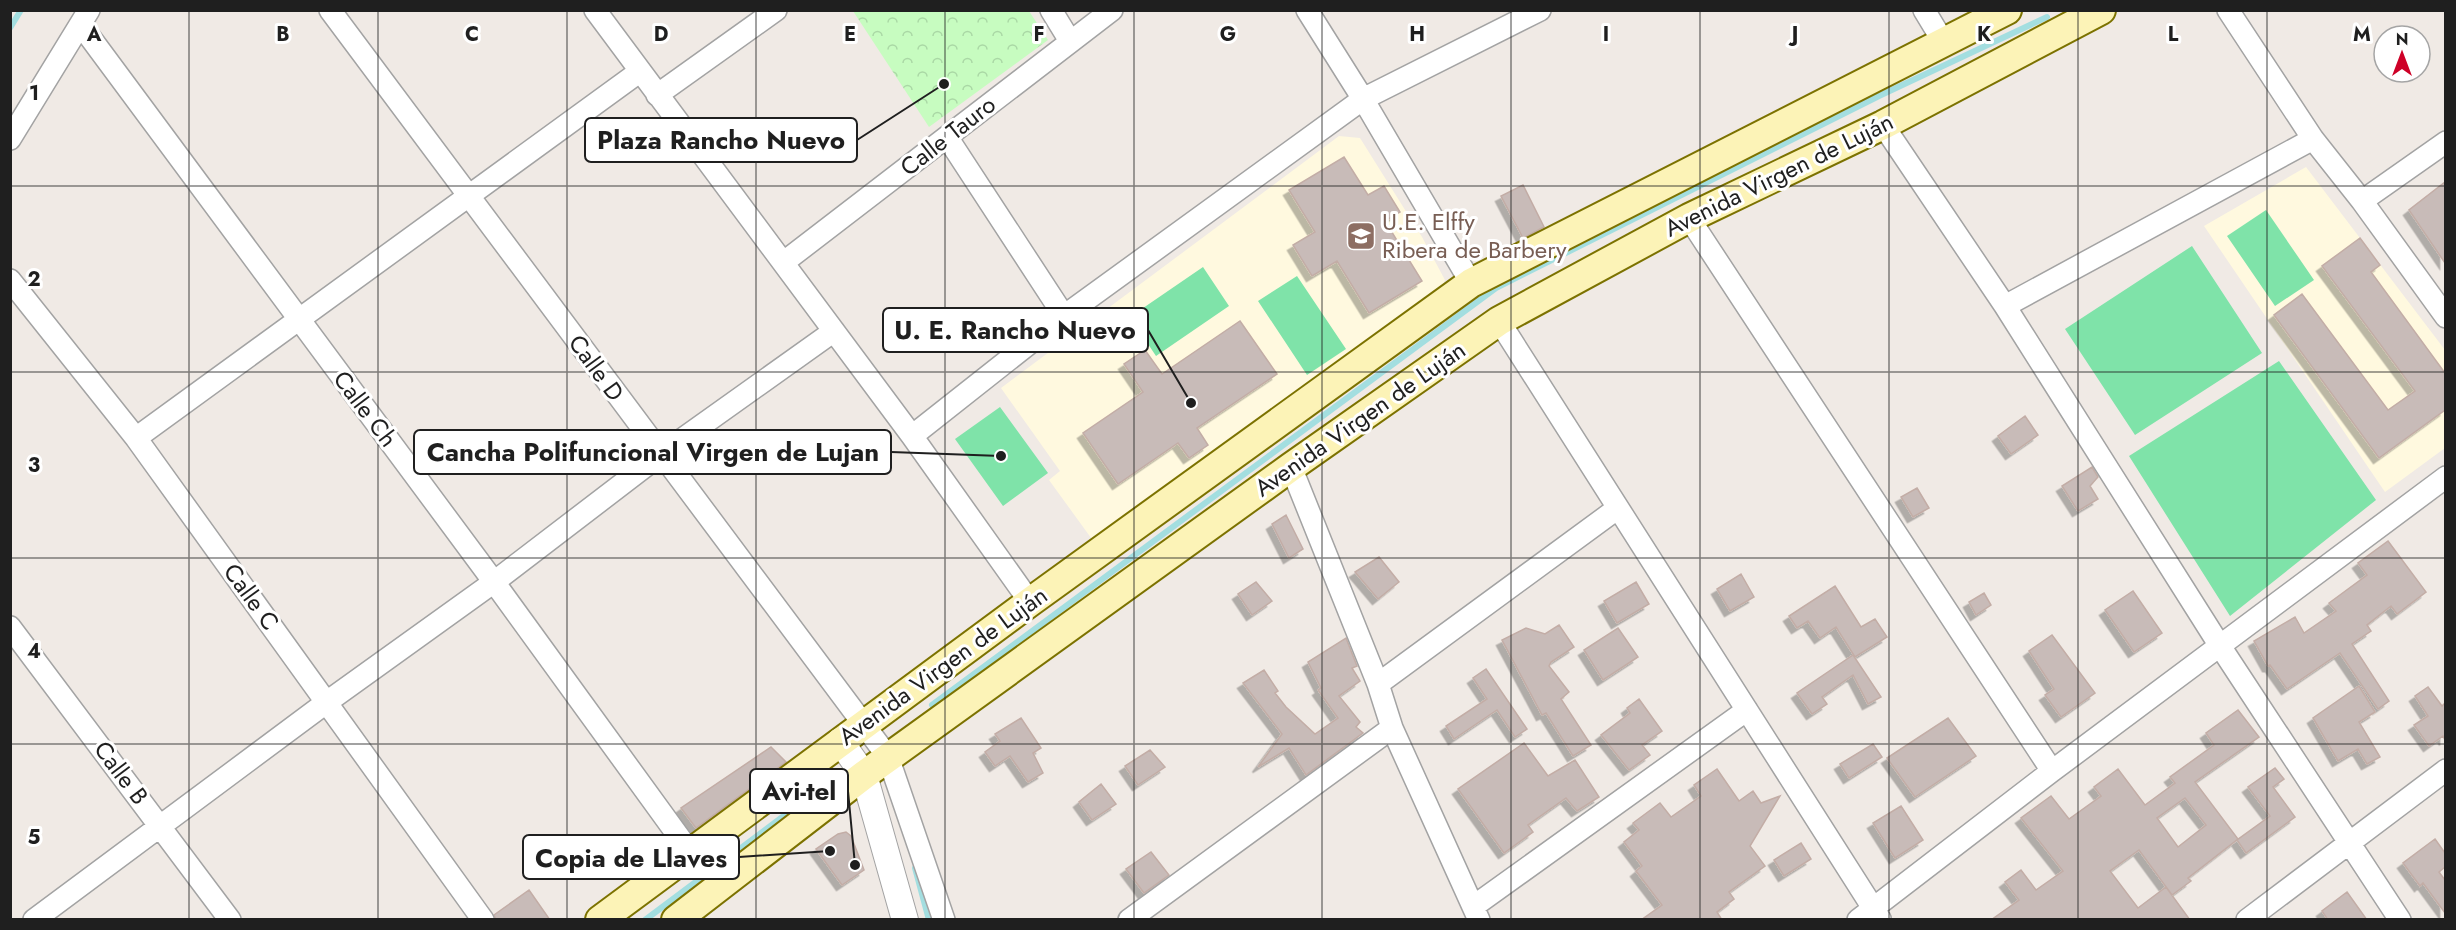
<svg xmlns="http://www.w3.org/2000/svg" width="2456" height="930" font-family="Jost,sans-serif">
<defs>
<pattern id="park-crowns" width="20" height="18" patternUnits="userSpaceOnUse" patternTransform="scale(1.5)"><rect width="20" height="18" fill="#c7fcc0"/><path d="M2 6a3 3 0 1 1 6 0M12 15a3 3 0 1 1 6 0" fill="none" stroke="#aad8a5"/></pattern>
<filter id="shadow"><feDropShadow dx="-5.5" dy="5.5" stdDeviation="0" flood-color="#0004"/></filter>
</defs>
<rect width="100%" height="100%" fill="#f0eae5"/>
<path fill="#fff9df" d="M1339,136L1360,138L1422,237L1445,280L1439,292L1094,542L1049,480L1060,471L1001,388Z
M2306,167L2445,350V448L2385,492L2204,226Z"/>
<path fill="url(#park-crowns)" d="M853,11H1029L1048,40L929,127Z"/>
<path fill="#7fe3a9" d="M2266,210L2314,280L2275,306L2227,236Z
M2192,246L2262,353L2135,435L2065,329Z
M1203,267L1229,306L1156,356L1130,317Z
M1297,276L1346,349L1307,375L1258,301Z
M2279,361L2376,500L2230,616L2129,456Z
M1000,407L1048,473L1003,506L955,439Z"/>
<g fill="none" stroke-linecap="round" stroke-linejoin="round">
<path stroke="#a3dee0" stroke-width="6" d="M10,28L21,10
M932,705L1496,288L1879,96L2047,17
M915,868L929,920
M645,920L825,785"/>
</g>
<path fill="#c8bbb8" stroke="#c3ada6" stroke-width="1.5" fill-rule="evenodd" filter="url(#shadow)" d="M1344,157L1368,195L1384,186L1400,212L1385,221L1422,281L1369,313L1337,261L1312,276L1293,245L1315,232L1289,190Z
M2445,182V263L2409,210Z
M1523,185L1544,227L1523,238L1501,196Z
M2360,238L2380,265L2371,272L2445,373V410L2379,458L2274,315L2302,294L2388,410L2415,391L2322,266Z
M1240,321L1277,374L1197,428L1208,445L1189,458L1178,443L1118,484L1083,433L1143,392L1124,364L1145,350L1162,374Z
M2025,416L2038,435L2011,454L1998,436Z
M2092,467L2098,477L2090,486L2098,499L2078,511L2062,486Z
M1917,488L1929,508L1913,517L1901,497Z
M1286,515L1303,549L1289,558L1272,524Z
M2388,541L2426,592L2397,614L2391,606L2367,625L2371,631L2352,644L2389,701L2378,709L2340,653L2287,689L2270,665L2268,666L2254,641L2295,617L2304,633L2336,611L2329,603L2367,575L2358,563Z
M1379,557L1399,582L1378,599L1355,572Z
M1741,574L1754,597L1730,611L1717,589Z
M1256,582L1272,601L1252,615L1238,594Z
M1636,582L1649,604L1617,623L1604,601Z
M1835,586L1861,627L1875,619L1887,637L1855,657L1836,627L1820,638L1808,621L1797,628L1789,616Z
M2133,591L2162,633L2134,652L2105,610Z
M1984,593L1991,605L1976,615L1969,602Z
M1559,625L1574,647L1551,662L1549,666L1569,692L1561,699L1591,745L1573,756L1546,713L1542,715L1502,640L1526,628L1545,634Z
M1618,628L1638,657L1603,680L1584,650Z
M2052,635L2095,693L2061,717L2045,695L2054,689L2029,651Z
M1346,638L1357,666L1352,668L1360,681L1339,696L1360,722L1356,727L1363,733L1306,775L1289,748L1258,767L1282,734L1243,683L1264,670L1278,691L1275,693L1286,707L1315,734L1338,718L1318,690L1321,688L1308,662Z
M1853,655L1881,697L1868,704L1853,675L1822,697L1827,704L1812,714L1797,693Z
M1486,669L1527,729L1515,737L1497,710L1454,739L1446,726L1487,699L1473,678Z
M2359,686L2375,712L2359,722L2380,757L2367,764L2358,749L2338,761L2313,718Z
M2428,687L2442,706L2445,703V740L2443,736L2429,746L2414,725L2428,716L2415,696Z
M1639,699L1662,731L1642,745L1650,755L1629,770L1601,735L1630,713L1627,708Z
M2238,710L2259,737L2195,782L2238,839L2188,878L2191,881L2172,895L2139,850L2110,871L2138,908L2166,887L2190,920H1991L2019,900L2005,882L2021,870L2036,890L2063,871L2021,818L2051,796L2069,819L2101,796L2094,787L2118,769L2145,805L2175,783L2170,777L2214,745L2206,733ZM2185,798L2206,825L2178,847L2157,818Z
M1021,718L1041,748L1033,753L1043,773L1028,782L1010,756L995,766L985,752L1000,741L995,734Z
M1948,718L1976,756L1915,797L1887,758Z
M1524,743L1548,776L1575,760L1599,797L1577,811L1566,798L1528,825L1533,832L1504,853L1458,789Z
M1873,744L1882,757L1849,778L1840,764Z
M771,747L786,762L696,828L681,808Z
M1150,750L1165,767L1138,785L1125,766Z
M2275,768L2284,779L2273,787L2295,817L2246,853L2237,840L2270,816L2248,787Z
M1717,769L1739,801L1753,791L1761,803L1780,796L1750,846L1765,866L1729,892L1734,899L1717,912L1722,920H1641L1662,905L1636,871L1642,866L1624,842L1639,830L1633,823L1660,803L1671,817L1701,796L1694,785Z
M1101,784L1116,804L1092,820L1079,802Z
M1901,806L1923,840L1895,858L1873,823Z
M846,832L851,836L864,870L842,885L816,849L838,834Z
M2435,839L2445,853V867L2439,872L2445,880V913L2423,883L2420,886L2403,863Z
M1801,843L1811,859L1784,876L1774,860Z
M1151,852L1169,875L1144,893L1126,869Z
M529,890L550,920H496L494,915Z
M2347,892L2367,920H2328L2322,911Z"/>
<g fill="none" stroke-linecap="round" stroke-linejoin="round">
<g stroke="#a3a3a3" stroke-width="24">
<path id="minor" d="M330,10L888,757L944,920
M595,10L912,436L1030,602
M1051,10L1070,41
M1307,10L1363,99L1471,283
M1924,10L1944,43
M2228,10L2313,139L2362,201L2446,317
M81,25L494,582L690,852
M657,95L776,10
M1883,125L2005,306L2220,646L2400,920
M947,137L1064,316
M10,139L89,10
M2362,201L2446,142
M1689,218L2052,771
M784,262L1112,10
M10,280L136,438L483,920
M2005,306L2313,139
M1499,321L1880,919
M912,436L1064,316L1363,99L1540,10
M136,438L639,72
M1291,467L1378,684L1392,728L1479,920
M10,627L230,920
M1378,684L1618,508
M1474,906L1747,710
M34,920L327,702L494,582L660,455L834,331
M1129,920L1392,728
M1858,920L2052,771L2446,477
M2247,920L2446,770"/>
</g>
<g stroke="#a3a3a3" stroke-width="28">
<path id="tertiary" d="M840,741L864,775L905,920"/>
</g>
<g stroke="#7c7200" stroke-width="32">
<path id="secondary" d="M600,920L1030,602L1471,283L2007,10
M676,920L864,775L1291,467L1499,321L1689,218L1883,125L2101,10"/>
</g>
<use href="#minor" stroke="#fff" stroke-width="21"/>
<use href="#tertiary" stroke="#fff" stroke-width="26"/>
<use href="#secondary" stroke="#fcf3b7" stroke-width="28"/>
</g>
<path fill="none" stroke="#1f1f1f" stroke-width="1.5" stroke-opacity="0.55" d="M189,10V920M378,10V920M567,10V920M756,10V920M945,10V920M1134,10V920M1322,10V920M1511,10V920M1700,10V920M1889,10V920M2078,10V920M2267,10V920M10,186H2446M10,372H2446M10,558H2446M10,744H2446"/>
<defs>
<g id="school-square" transform="scale(1.5)"><rect x="-9" y="-9" width="18" height="18" rx="4" fill="#8d6e63" stroke="#fff"/><path d="M0-5L7-2L0 1L-7-2ZM-4 1L0 2.5L4 1V4Q0 6-4 4Z" fill="#fff"/></g>
</defs>
<g fill-rule="evenodd">
<use href="#school-square" x="1361" y="236"/>
</g>
<g text-anchor="middle" stroke-width="6" stroke-linejoin="round" paint-order="stroke">
<g font-size="24" fill="#1f1f1f" stroke="#fff">
<text transform="translate(948 136) rotate(-38)" y="8">Calle Tauro</text>
<text transform="translate(1779 175) rotate(-26)" y="8">Avenida Virgen de Luján</text>
<text transform="translate(596 368) rotate(54)" y="8">Calle D</text>
<text transform="translate(365 409) rotate(53)" y="8">Calle Ch</text>
<text transform="translate(1360 419) rotate(-35)" y="8">Avenida Virgen de Luján</text>
<text transform="translate(251 597) rotate(54)" y="8">Calle C</text>
<text transform="translate(943 666) rotate(-36)" y="8">Avenida Virgen de Luján</text>
<text transform="translate(121 773) rotate(53)" y="8">Calle B</text>
</g>
<g font-size="24" fill="#785e54" stroke="#fff" text-anchor="start">
<text x="1382" y="230">U.E. Elffy<tspan x="1382" dy="28">Ribera de Barbery</tspan></text>
</g>
</g>
<g font-size="20" text-anchor="middle" font-weight="bold" fill="#1f1f1f" stroke="#fff" stroke-width="6" stroke-linejoin="round" paint-order="stroke">
<text x="94" y="41">A</text>
<text x="283" y="41">B</text>
<text x="472" y="41">C</text>
<text x="661" y="41">D</text>
<text x="850" y="41">E</text>
<text x="1039" y="41">F</text>
<text x="1228" y="41">G</text>
<text x="1417" y="41">H</text>
<text x="1606" y="41">I</text>
<text x="1795" y="41">J</text>
<text x="1984" y="41">K</text>
<text x="2173" y="41">L</text>
<text x="2362" y="41">M</text>
<text x="34" y="100">1</text>
<text x="34" y="286">2</text>
<text x="34" y="472">3</text>
<text x="34" y="658">4</text>
<text x="34" y="844">5</text>
</g>
<path fill="none" stroke="#1f1f1f" stroke-width="2" d="M944 84L857 140M1191 403L1148 330M1001 456L891 452M855 865L848 791M830 851L739 857"/>
<g fill="#1f1f1f" stroke="#fff" stroke-width="2">
<circle cx="944" cy="84" r="6"/>
<circle cx="1191" cy="403" r="6"/>
<circle cx="1001" cy="456" r="6"/>
<circle cx="855" cy="865" r="6"/>
<circle cx="830" cy="851" r="6"/>
</g>
<g fill="#fff" stroke="#1f1f1f" stroke-width="2">
<rect x="585" y="118" width="272" height="44" rx="6"/>
<rect x="883" y="308" width="265" height="44" rx="6"/>
<rect x="414" y="430" width="477" height="44" rx="6"/>
<rect x="750" y="769" width="98" height="44" rx="6"/>
<rect x="523" y="835" width="216" height="44" rx="6"/>
</g>
<g font-size="26" text-anchor="middle" font-weight="bold" fill="#1f1f1f">
<text x="721" y="149">Plaza Rancho Nuevo</text>
<text x="1015" y="339">U. E. Rancho Nuevo</text>
<text x="653" y="461">Cancha Polifuncional Virgen de Lujan</text>
<text x="799" y="800">Avi-tel</text>
<text x="631" y="867">Copia de Llaves</text>
</g>
<rect width="2456" height="930" fill="none" stroke="#1f1f1f" stroke-width="24"/>
<g transform="translate(2402 54)"><circle r="28" fill="#ffffff" stroke="#a5a5a5" stroke-width="1.5"/>
<path d="M0-4.5L10 22L0 15L-10 22Z" fill="#ce0027"/>
<text y="-9" font-size="16" font-weight="bold" text-anchor="middle" fill="#1f1f1f">N</text>
</g>
</svg>
